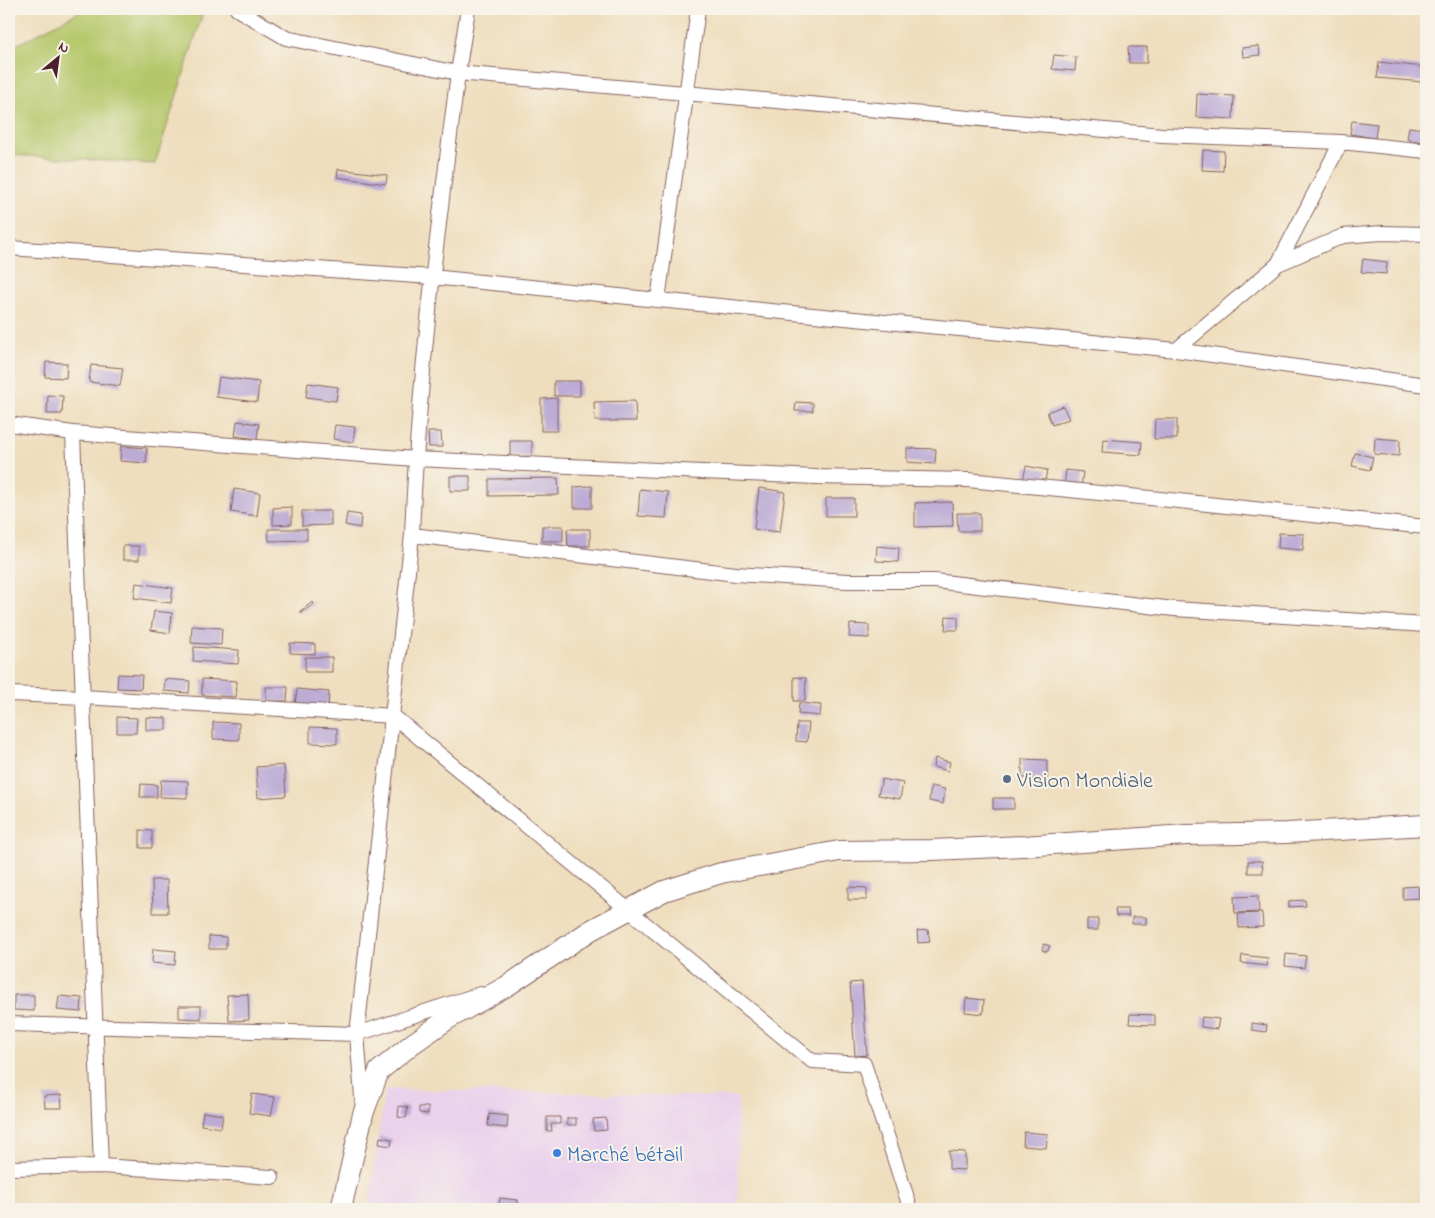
<svg xmlns="http://www.w3.org/2000/svg" width="1435" height="1218" font-family="'Indie Flower',sans-serif">
<rect width="100%" height="100%" fill="#f7f3e8"/>
<filter id="ink" filterUnits="userSpaceOnUse"><feTurbulence type="fractalNoise" baseFrequency=".02" numOctaves="2"/><feDisplacementMap in="SourceGraphic" scale="10" xChannelSelector="R" yChannelSelector="G"/><feConvolveMatrix kernelMatrix="1 2 1 2 8 2 1 2 1" color-interpolation-filters="sRGB"/></filter>
<filter id="wash" filterUnits="userSpaceOnUse"><feTurbulence type="fractalNoise" baseFrequency=".0096" numOctaves="4" result="noise"/><feDisplacementMap in="SourceGraphic" scale="20" xChannelSelector="R" yChannelSelector="G"/><feGaussianBlur stdDeviation="1.12" result="paint"/><feColorMatrix in="noise" values="0 0 0 0 0 0 0 0 0 0 0 0 0 0 0 0 0 1.4 0 .05"/><feComposite in="paint" operator="in"/></filter>
<g filter="url(#wash)">
<rect width="100%" height="100%" fill="#efdebe"/>
<path fill="#ead1ec" d="M385,1089L738,1097V1209H368Z"/>
<path fill="#b5c76a" stroke="#80734a" d="M84,9H169L202,16L155,164L9,155V49Z"/>
<g id="blocks">
<path fill="#bcabd5" d="M1259,46L1260,55L1243,57L1242,48Z
M1128,47H1147V63H1129Z
M1054,55L1076,57L1075,71L1052,69Z
M1379,62L1424,67L1423,82L1377,78Z
M1197,94L1234,96L1233,119L1196,117Z
M1352,121L1377,124L1375,138L1350,134Z
M1409,127L1424,129L1422,142L1407,139Z
M1203,150L1224,151L1223,171L1202,170Z
M338,169L387,175L386,184L337,177Z
M1363,259L1387,262L1386,274L1361,272Z
M46,362L67,363L66,378L45,377Z
M91,365L123,368L120,386L89,382Z
M219,377L259,382L257,402L216,397Z
M554,381H580V396H554Z
M308,383L338,387L336,401L306,397Z
M48,395L63,396L62,414H47Z
M557,398V431H541V399Z
M635,401L636,421H595L594,402Z
M796,402L813,403V411H795Z
M1063,406L1069,419L1052,425L1047,412Z
M1155,419H1177V439H1154Z
M237,421L259,424L257,439L235,436Z
M335,425L355,427L353,442L333,439Z
M428,432H441L442,447H429Z
M1375,438L1400,440L1399,456L1374,454Z
M1103,439L1142,442L1141,455L1102,452Z
M510,441H532V456L510,457Z
M121,446L147,448L146,463L120,461Z
M907,448L936,449L935,464L907,462Z
M1355,453L1373,457L1370,470L1352,466Z
M1026,466L1047,470L1044,486L1023,481Z
M1066,470L1083,472L1081,488L1064,487Z
M450,476H470V491H450Z
M558,478L559,495L489,496V479Z
M592,486V508H574V487Z
M759,488L785,492L780,532L754,529Z
M234,489L260,493L257,516L231,512Z
M640,489L668,492L666,518L638,516Z
M826,498H854V516H826Z
M952,502L953,526L915,527V503Z
M292,507V524L273,525V508Z
M302,511H331V525L302,526Z
M347,513L361,515L360,528L345,525Z
M957,513H980V531H958Z
M542,526H563V541H542Z
M268,529H307V540L269,541Z
M567,529H590V546H568Z
M1279,533L1304,534L1303,550L1278,548Z
M123,546H139V560H123Z
M877,546L899,548L898,562L876,561Z
M136,583L173,588L171,603L134,598Z
M313,602L314,604L301,613L300,611Z
M154,611L172,613L170,633L151,630Z
M946,616L958,617V630H945Z
M850,624L869,625V638L849,637Z
M192,626L222,628L221,645L191,643Z
M290,643L315,644V654L290,653Z
M194,647L239,650L238,664L193,661Z
M305,657H332V672H305Z
M118,674L142,675L141,689L117,688Z
M794,677L806,678L805,701H794Z
M165,679L190,681L189,693L164,691Z
M202,679L237,681L236,697L202,695Z
M266,687H288L287,701H266Z
M297,689L329,692L328,708L295,705Z
M799,703L821,705L820,716L798,714Z
M117,717L137,718L136,733H117Z
M146,717L166,718V730H146Z
M213,722L239,723V740L213,739Z
M797,723H809L807,742L796,741Z
M310,727L337,728V744L310,743Z
M935,758L950,762L948,771L933,767Z
M1022,759L1047,760V779L1022,778Z
M284,765L286,796L258,798L256,767Z
M882,779L903,783L900,799L878,795Z
M161,780L188,781L187,798L160,797Z
M141,784L157,785V797H140Z
M931,786L945,789L943,804L929,801Z
M993,798H1014V809H993Z
M140,830L152,831V848H140Z
M1248,861H1262L1263,873H1248Z
M152,880H167L168,913H153Z
M1418,886L1419,898L1403,899V887Z
M848,887L867,888V900H848Z
M1258,896L1259,912L1235,913L1234,897Z
M1305,900L1306,906L1289,907V901Z
M1115,909H1128L1129,916H1116Z
M1262,913L1263,927L1239,928L1238,914Z
M1132,917H1146V924H1132Z
M1087,919H1098V930H1087Z
M928,930L930,942L918,943L917,931Z
M209,936L226,937V949H209Z
M1044,944L1050,946L1047,952L1042,950Z
M153,949L176,951L175,965L152,963Z
M1286,954L1306,956L1304,968L1285,966Z
M1242,955L1268,958L1267,966L1241,963Z
M862,982L867,1055L855,1056L850,983Z
M248,994L249,1020L229,1021L227,995Z
M14,995H34V1011L14,1010Z
M59,996L82,998L81,1012L57,1010Z
M966,998L984,1000L983,1014L965,1012Z
M179,1006H201V1019L179,1018Z
M1130,1014L1155,1015V1025L1129,1024Z
M1202,1017L1219,1019L1217,1029L1201,1027Z
M1252,1023L1267,1025L1266,1032L1252,1030Z
M252,1094L275,1097L271,1116L249,1113Z
M61,1095L62,1108H45L44,1096Z
M399,1106L408,1107L406,1118L398,1117Z
M419,1107H428V1114L419,1113Z
M203,1112L223,1115L221,1128L201,1125Z
M489,1114L508,1116L507,1128L488,1126Z
M547,1117H560V1124H551L552,1131H547Z
M567,1118H576V1125H567Z
M606,1118L607,1130L594,1131L593,1119Z
M1024,1132L1048,1134L1046,1148L1023,1146Z
M380,1137L392,1139L391,1146L379,1144Z
M949,1151L965,1152V1170L949,1169Z
M500,1198L518,1200L517,1209H498Z"/>
</g>
</g>
<g filter="url(#ink)">
<use href="#blocks" fill-opacity="0" stroke="#84625e" stroke-width="1"/>
<g fill="none" stroke-linecap="round" stroke-linejoin="round">
<g stroke="#84625e" stroke-width="16">
<path id="street" d="M237,9L286,38L458,73C438,226 418,380 412,535L357,1034L363,1109
M468,9L458,73L1162,135L1341,142L1426,151
M9,248L432,277L658,300L1176,350L1426,385
M1278,264L1341,142
M658,300L698,9
M1176,350L1278,264L1343,236L1382,233L1426,234
M9,424L73,433L415,459L816,477L968,480L1160,499L1426,527
M73,433C83,677 90,922 101,1166
M412,535L736,574L847,581H935L1174,609L1426,625
M9,694L84,697L393,716L812,1061L864,1064L908,1201V1209
M9,1024L357,1034L480,994
M9,1168L101,1166L272,1177"/>
</g>
<g stroke="#84625e" stroke-width="22">
<path id="secondary" d="M341,1209L363,1114L379,1071L412,1044L448,1019L507,986L591,930L664,891L721,873L839,851L932,850L1023,846L1186,835L1287,833L1426,825"/>
</g>
<use href="#street" stroke="#fff" stroke-width="14"/>
<use href="#secondary" stroke="#fff" stroke-width="20"/>
</g>
</g>
<circle fill="#5c6f8a" stroke="#f7f3e8" stroke-width="2" cx="1007" cy="779" r="5"/>
<circle fill="#3f7fe0" stroke="#f7f3e8" stroke-width="2" cx="557" cy="1153" r="5"/>
<g text-anchor="middle" stroke-width="4" stroke-linejoin="round" paint-order="stroke">
<g font-size="22" fill="#4e5e75" stroke="#f7f3e8" text-anchor="start">
<text x="1017" y="787">Vision Mondiale</text>
</g>
<g font-size="22" fill="#366cbe" stroke="#f7f3e8" text-anchor="start">
<text x="567" y="1161">Marché bétail</text>
</g>
</g>
<rect width="1435" height="1218" fill="none" stroke="#f7f3e8" stroke-width="30"/>
<g transform="translate(58 58) rotate(29)" stroke="#f7f3e8" stroke-width="4" paint-order="stroke">
<path d="M0-4L9 19L0 12L-9 19Z" fill="#4a1f2b"/>
<text y="-8" font-size="14" font-weight="bold" text-anchor="middle" fill="#4a1f2b">N</text>
</g>
</svg>
